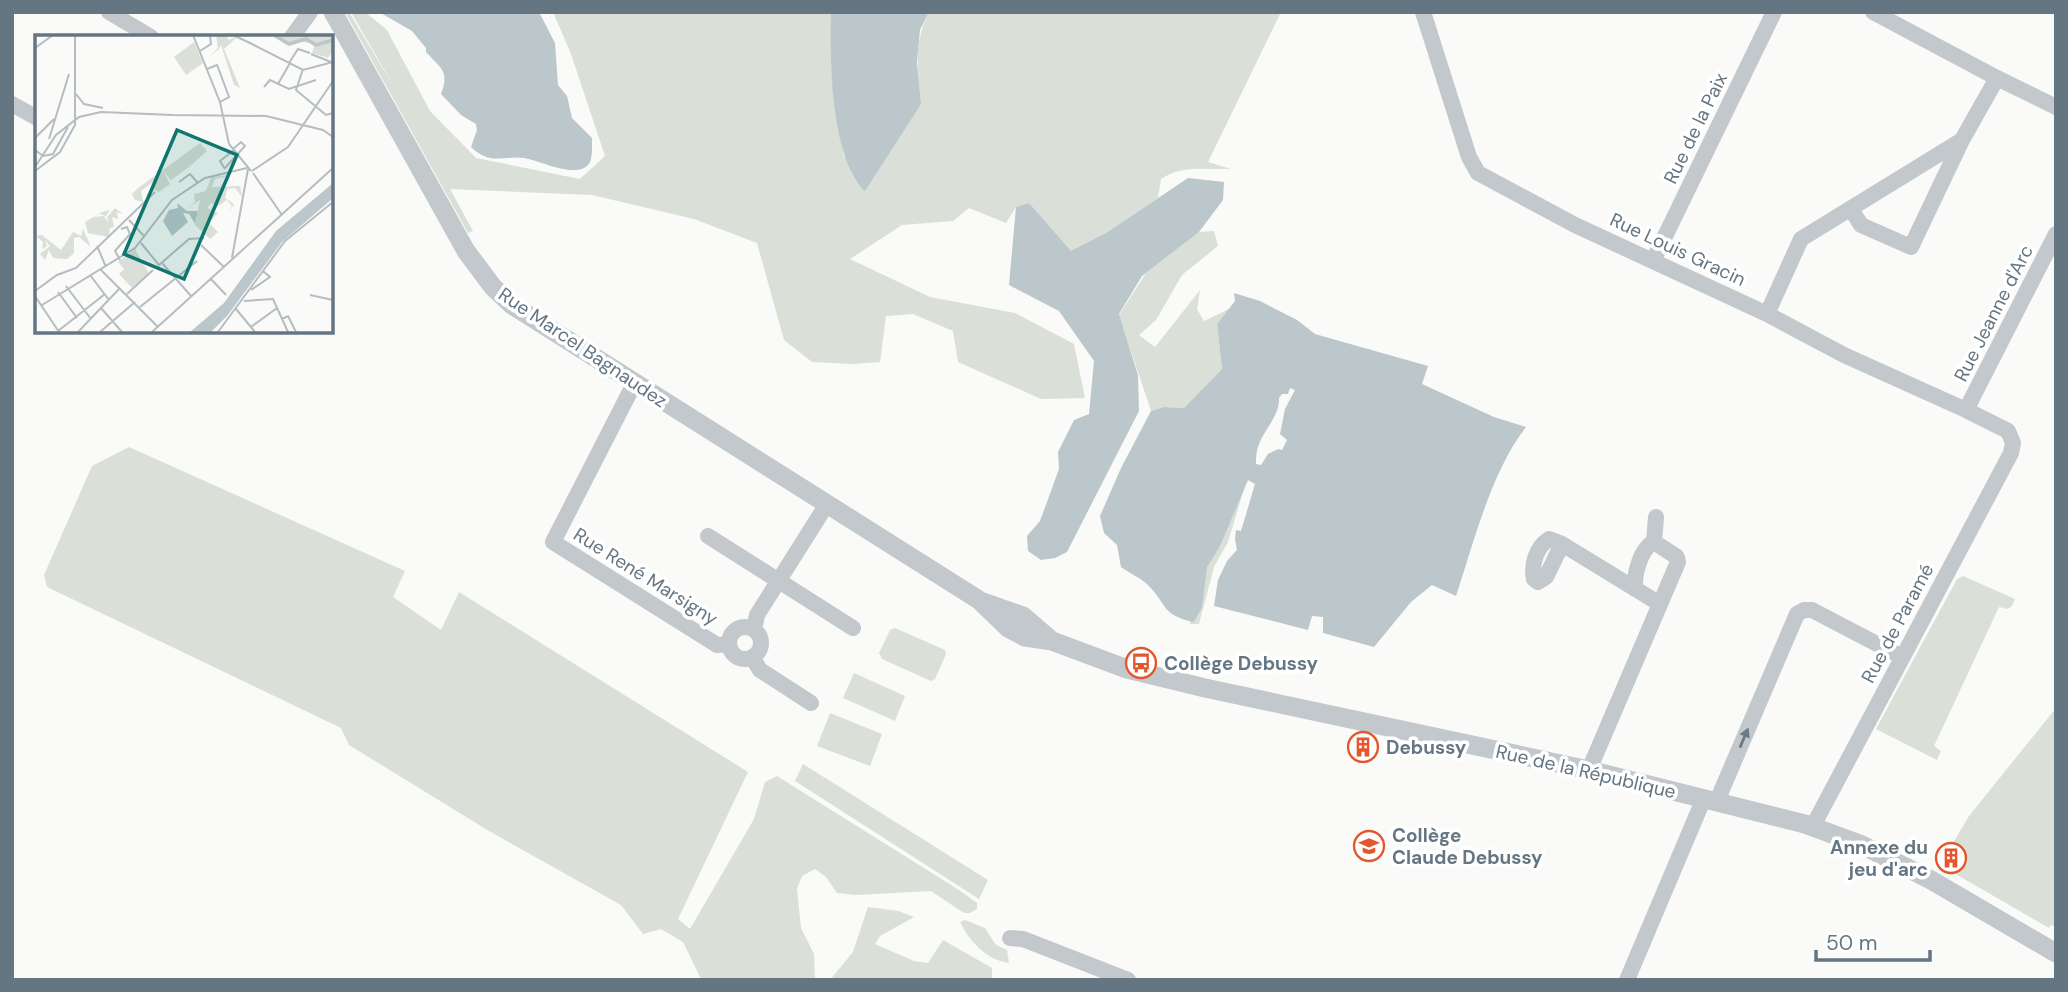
<svg xmlns="http://www.w3.org/2000/svg" width="2068" height="992" font-family="'DM Sans',sans-serif">
<rect width="100%" height="100%" fill="#fafaf8"/>
<path fill="#dadfd7" d="M345,12H349L397,92L351,12H365L387,30L430,111L476,158L580,179L605,156L571,54L553,12H831L832,81L844,157L921,104C918,70 913,43 929,12H1281L1208,162L1231,169C1207,170 1182,164 1161,179L1158,198L1106,233L1071,252L1029,203L1016,207L1006,223L969,208L953,221L902,225L850,259L930,297L1015,313L1074,344L1085,398L1041,399L958,362L953,331L913,314L886,316L880,362L853,364L812,362L784,340L757,243L694,219L592,195L450,189L473,231L468,233Z
M1214,231L1218,246L1182,275L1156,320L1139,335L1155,347L1200,290L1197,309L1204,321L1229,309L1217,324L1222,369L1184,408L1164,407L1151,411L1119,315L1146,273L1199,232Z
M129,447L405,571L393,597L441,630L459,592L748,772L678,919L690,929L754,819L765,782L777,776L959,890L977,903V909L970,913H964L931,891L856,895L837,893L826,877L815,869L802,876L797,889L801,928L814,954L815,980H705L700,977L683,942L661,929L643,934L621,905L489,831L349,745L341,728L47,587L44,575L92,466Z
M1247,479L1228,542L1214,567L1199,624H1190V616L1205,563Z
M1963,576L2015,599L2012,606L2008,609L1999,607L1934,746L1941,751L1937,760L1876,729L1957,579Z
M895,628L945,650L946,654L935,679L931,681L882,659L879,653L890,630Z
M854,673L905,696L895,721L843,698Z
M2056,708V927L2051,925L2049,928L1940,865L1969,816Z
M830,713L882,734L870,766L817,746Z
M803,764L988,880L979,899L795,781Z
M868,907L898,911L914,917L880,936L875,944L914,961L928,963L943,940L992,968V980H830L853,952Z
M965,920L985,928L996,945L1007,950L1009,963C987,960 970,942 960,922Z"/>
<path fill="#bbc7cb" fill-rule="evenodd" d="M379,12H539L555,43L558,85L567,96L572,118L592,138C592,145 593,160 588,165C575,179 539,160 524,158C513,156 501,160 490,158C484,157 476,152 471,147L477,130L476,124L461,115L441,94C450,70 440,68 426,52V48L412,31Z
M831,12H929L920,30L917,62L921,104L865,191C830,156 830,60 831,12Z
M1188,178L1224,182L1223,200L1199,232L1142,276L1119,314L1138,375L1139,411L1067,552L1055,558L1041,560L1028,551L1027,536L1040,521L1059,469L1058,452L1074,420L1089,414L1094,361L1059,311L1009,285L1016,207L1029,203L1071,251L1106,233Z
M1234,293L1260,301L1297,320L1315,334L1428,366L1422,384L1494,417L1526,427C1491,472 1474,542 1456,596L1432,585L1411,602L1374,647L1323,633V617L1312,616L1308,630L1214,606L1218,580L1227,561L1237,550L1235,539L1236,530L1241,531L1255,484L1248,480L1220,546L1207,567L1202,607L1194,622C1161,615 1168,605 1148,585C1141,578 1129,573 1121,567L1117,545L1104,533L1100,516L1121,468L1151,411L1164,407L1184,408L1222,369L1217,324L1235,301ZM1290,388L1295,390L1285,409L1280,434L1287,440L1282,450L1278,449L1268,454L1261,465L1256,464C1254,434 1280,422 1279,398L1282,394H1288Z"/>
<g fill="none" stroke-linecap="round" stroke-linejoin="round">
<path stroke="#c3c8cc" stroke-width="16" d="M109,12L151,37
M1423,12L1469,157L1478,173L1575,225L1767,314L1844,355L1966,410L2008,431L2013,443L2011,453L1813,826
M1873,12L1997,78L2056,107
M292,37L310,12
M12,104L37,118
M1851,209L1861,225L1911,247L1962,140L1997,78
M1653,261L1774,12
M1767,314L1801,239L1962,140
M635,382L553,542L717,645L729,644
M1966,410L2056,234
M708,536L853,628
M1562,544L1546,577L1538,582L1534,579C1531,565 1536,547 1549,539L1562,544L1660,604
M1635,589C1634,575 1640,549 1654,542
M729 643a16 16 0 1 1 32 0a16 16 0 1 1-32 0Z
M754,630L757,615L827,504
M752,657L760,670L811,703
M1589,770L1678,562L1677,557L1654,542L1656,517
M1717,801L1797,614L1804,610H1812L1902,657
M1010,938L1023,939L1128,980
M1627,980L1704,798"/>
<path stroke="#c3c8cc" stroke-width="19" d="M333,12L466,251L493,287L512,305L979,600L1008,628L1025,637L1052,641L1127,669L1205,688L1589,770L1805,824L1862,845L1931,880L2056,953
M983,602L1023,616L1052,641"/>
</g>
<defs><path id="oneway-solid" d="M-6-.8H1V-3.2L6.5 0L1 3.2V.8H-6Z" transform="scale(1.75)"/></defs>
<use fill="#6a7a87" href="#oneway-solid" transform="translate(1744 738) rotate(-67)"/>
<defs>
<g id="bus-ring" transform="scale(1.575)"><circle r="9.5" fill="#fff" stroke="#e4572e" stroke-width="1.5"/><path d="M-5-6H5V4H4V6H2V4H-2V6H-4V4H-5ZM-3.5-4V0h7V-4ZM-3.5 1.2v1.5H-2V1.2ZM2 1.2v1.5H3.5V1.2Z" fill="#e4572e"/></g>
<g id="building-ring" transform="scale(1.575)"><circle r="9.5" fill="#fff" stroke="#e4572e" stroke-width="1.5"/><path d="M-4-6H4V6H1V3H-1V6H-4ZM-2.5-4.3h1.7v1.8h-1.7ZM.8-4.3h1.7v1.8H.8ZM-2.5-1h1.7V.8h-1.7ZM.8-1h1.7V.8H.8Z" fill="#e4572e"/></g>
<g id="school-ring" transform="scale(1.575)"><circle r="9.5" fill="#fff" stroke="#e4572e" stroke-width="1.5"/><path d="M0-5L7-2L0 1L-7-2ZM-4 1L0 2.5L4 1V4Q0 6-4 4Z" fill="#e4572e"/></g>
</defs>
<g fill-rule="evenodd">
<use href="#bus-ring" x="1141" y="663"/>
<use href="#building-ring" x="1363" y="747"/>
<use href="#school-ring" x="1369" y="846"/>
<use href="#building-ring" x="1951" y="858"/>
</g>
<g text-anchor="middle" stroke-width="7" stroke-linejoin="round" paint-order="stroke">
<g font-size="19" fill="#657683" stroke="#fff">
<text transform="translate(1695 128) rotate(-64)" y="7">Rue de la Paix</text>
<text transform="translate(1678 249) rotate(25)" y="7">Rue Louis Gracin</text>
<text transform="translate(1993 313) rotate(-63)" y="7">Rue Jeanne d'Arc</text>
<text transform="translate(583 347) rotate(34)" y="7">Rue Marcel Bagnaudez</text>
<text transform="translate(646 576) rotate(32)" y="7">Rue René Marsigny</text>
<text transform="translate(1897 623) rotate(-62)" y="7">Rue de Paramé</text>
<text transform="translate(1586 771) rotate(13)" y="7">Rue de la République</text>
</g>
<g font-size="19" font-weight="bold" fill="#657683" stroke="#fff" text-anchor="start">
<text x="1164" y="670">Collège Debussy</text>
<text x="1386" y="754">Debussy</text>
<text x="1392" y="842">Collège<tspan x="1392" dy="22">Claude Debussy</tspan></text>
<text x="1928" y="854" text-anchor="end">Annexe du<tspan x="1928" dy="22">jeu d'arc</tspan></text>
</g>
</g>
<g transform="translate(35 35)">
<rect width="298" height="298" fill="#fafaf8"/>
<path d="M181,0H192L193,5L202,2L189,14L205,53L199,50L186,10L184,14L175,21L183,13ZM237,0H297V17L293,23L277,18L280,9L262,6L253,10ZM159,7L168,28L151,40L139,22ZM165,108L172,116L154,132L136,145L129,137L135,149L124,157L117,154L118,147L106,156L108,167L100,165L97,159L103,153ZM197,140L180,144L177,152L205,151L207,162L200,153L192,154L190,163L199,169L193,179L197,171L192,165L183,171L176,168L172,173L183,178L174,188L183,197L175,204L160,190L165,165L150,175L160,167L159,159L171,156L176,142ZM80,173L88,179L82,177L83,184L77,182L79,192L75,193L74,202L53,198L50,187L67,177L75,175L71,181L64,179L59,182L69,181L74,188L72,182ZM48,194L56,212L44,202L39,203V218L32,224L18,223L14,215L10,225L5,219L15,211L10,205L12,211L7,214L8,207L1,201L7,200L26,215L38,197L46,201ZM100,214L114,238L97,253L84,239L89,234L83,227Z" fill="#dadfd7"/>
<path d="M297,149V164L247,207L192,281L176,297H155L189,268L241,196ZM142,168L152,176H163L160,189L154,179L148,178L153,187L137,201L128,186L134,175L143,173Z" fill="#bbc7cb"/>
<path fill="none" stroke="#bbc7cb" stroke-width="3.5" d="M239,0L254,9L271,4L281,10L298,5"/>
<path fill="none" stroke="#b5bdc2" stroke-width="2" d="M158,0L185,67L194,109L216,136M198,0L217,9M217,9L268,35L298,27M0,13L18,0M165,16L176,9L175,0M276,19L296,27M254,28L263,14L275,18M172,34L182,30L184,35L194,62L185,67M268,34L261,55L291,80L298,78M243,49L255,28M229,52L235,45L254,54L281,45M41,59L49,69L68,73M138,80L231,81L288,95L298,102M0,103L19,84M14,104L34,39M0,115L8,121L18,119L33,92M0,132L21,100L44,82L66,77L138,80M190,133L210,111L206,107L198,114M190,134L185,126L199,115M0,136L25,117L40,90V0M217,136L253,112L298,46M218,138L247,180M144,147L155,139L163,148M94,185L110,202M106,208L124,230L154,204L169,203M166,210L189,232M62,211L71,232M197,223L213,134M85,225L80,216L95,199L92,192L86,194M127,228L156,261M66,235L123,292M55,240L74,265M176,244L191,260M31,251L56,284M216,255L235,242L228,236M0,256L22,240L41,233L120,157M23,257L42,283M92,259L118,235M275,260L298,265M0,261L24,297M209,266L238,264L253,297M7,270L100,213L137,165L170,143L212,133M105,272L162,226M66,273L87,297M201,274L220,297M247,284L253,281L261,297M216,292L242,273M23,296L70,259M43,297L85,253M65,297L100,267M117,297L298,133M183,297L250,206L298,167"/>
<path fill="#0f766e" fill-opacity="0.15" stroke="#0f766e" stroke-width="3.5" d="M142,95L202,120L149,244L89,219Z"/>
<rect width="298" height="298" fill="none" stroke="#657683" stroke-width="3.5"/>
</g>
<rect width="2068" height="992" fill="none" stroke="#657683" stroke-width="28"/>
<path d="M1816 950v10h114v-10" fill="none" stroke="#657683" stroke-width="3.5"/>
<text x="1826" y="950" font-size="21" fill="#657683" stroke="#ffffff" stroke-width="5" paint-order="stroke">50 m</text>
</svg>
